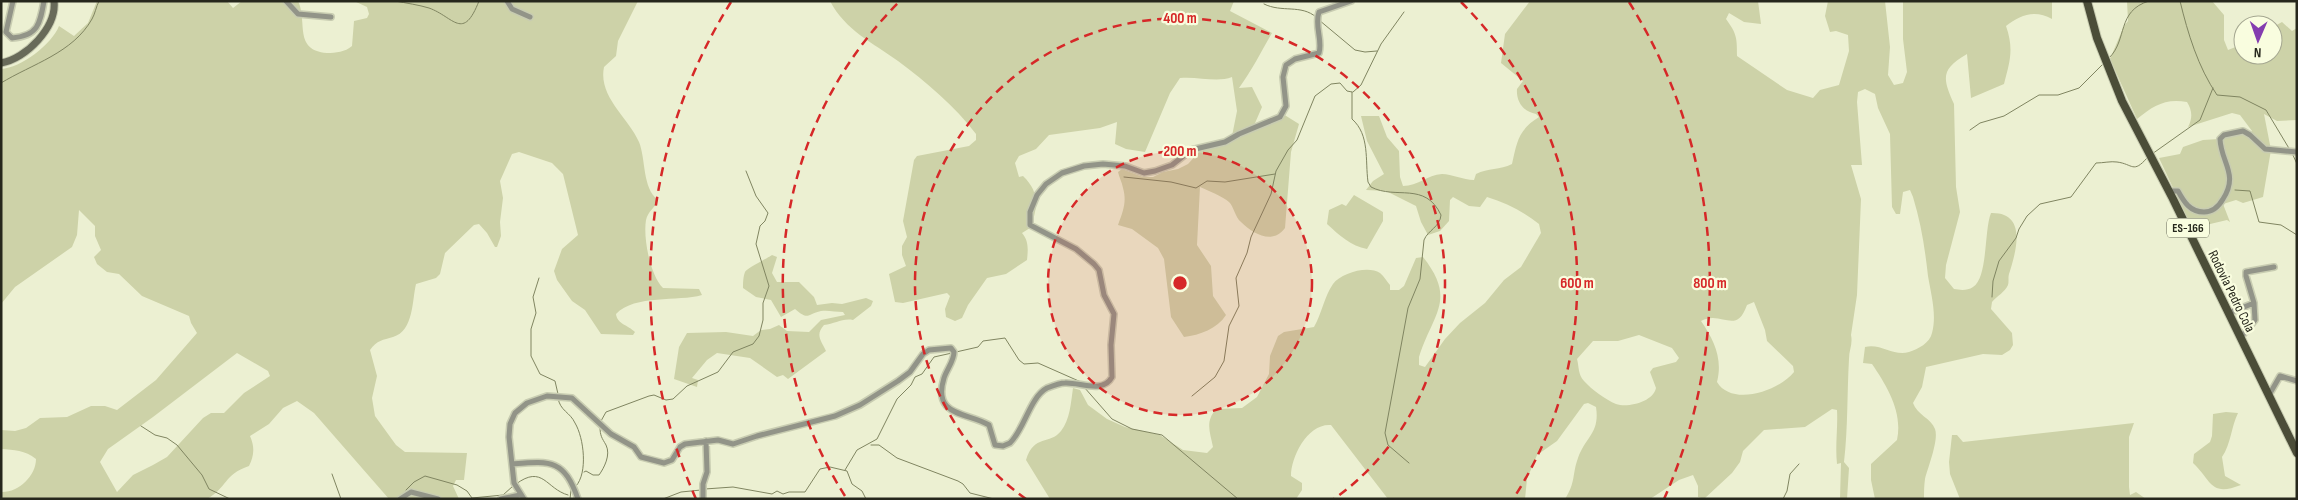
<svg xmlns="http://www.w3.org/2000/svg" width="2298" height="500" font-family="'Sofia Sans Condensed',sans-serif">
<rect width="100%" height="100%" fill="#ecf0d2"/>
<path fill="#cdd2a8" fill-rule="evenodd" d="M97,1H227L233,8L242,1H298C308,22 293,50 327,53C336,53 345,52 352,46L354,21L367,18L369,14L367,7L354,1H638L618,41L616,56L604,67C598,97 628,117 639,142C646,159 642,188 658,200C655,208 648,211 646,220C643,238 650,275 663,288L699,289L702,295C678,302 635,294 616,314C617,324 628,325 635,332L633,335L601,334L585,310L572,301L557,280L554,271L562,249L578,235L563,174L552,163L519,152L512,154L500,181L503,198L500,222L501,236L497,247H495L487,233L479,224L474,225L445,253L440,274L436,278L416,284C412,300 414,331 393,337C383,340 377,340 370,350L377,376L372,398L375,416L396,445L405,452L467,453L464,480H456L453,486L459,499H389L314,413L297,401L283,408L269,424L250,436C255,447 254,456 249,466C223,475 228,487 207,499H1V492C18,493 36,476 36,459C25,450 14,450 1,449V430L15,431L26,428L40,418L67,417L91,406H105L117,410L156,380L197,333L191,323L189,316L142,296L119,274L107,272L97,264L94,257L101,250L95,236V226L79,210L77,235L72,247L15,287L1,304V69C21,68 52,44 59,26L74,36L88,23ZM237,353L268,371L270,376L244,393L224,413H211L203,418L167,457L153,465L133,475L117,492L100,462L108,449L153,417Z
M830,1H1234L1230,11L1272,33C1261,52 1252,70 1239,88L1252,87L1262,107L1252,130L1283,114L1299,124L1291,152L1285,228C1273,245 1253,234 1241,222C1235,217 1234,207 1229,202C1222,196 1209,191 1200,187L1197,245L1211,266L1213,296L1226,315C1217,329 1200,335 1184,337L1171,317L1164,259L1158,248L1132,229L1118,225C1123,211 1127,202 1123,188C1122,182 1119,177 1118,172L1122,169L1143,177H1153L1163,172L1178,169L1188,164L1200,151L1231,141L1237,111L1232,77C1217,83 1197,76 1180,78L1170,93L1145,152L1126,149L1115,144L1117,122L1100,128L1049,135L1036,149L1019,156L1015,163L1019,177L1023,176C1040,192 1038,208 1030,228L1022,233C1029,241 1028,250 1027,260L1006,274L987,278L968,305L962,318L955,321L946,317L945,309L950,296L947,293L903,303L895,302L889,274L906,266L902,255V246L907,237L903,221L914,160L917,156L969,146L976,140V134C955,106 926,82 898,61C873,43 845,30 830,1Z
M1530,1H1758L1761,24L1744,22L1729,13L1726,19C1737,34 1737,38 1737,56L1787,90L1813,98L1820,90L1839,85L1849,51L1848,35L1836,31L1830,32L1825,16L1828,1H1885L1890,47L1888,75L1894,85L1903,83L1907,72L1903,39V1H2052V19C2035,9 2020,15 2006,26C2014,49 2010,61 2004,84L1971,98L1967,54C1941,69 1942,78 1954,104L1956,187L1960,212L1946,265L1945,278L1954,289C1960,290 1967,291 1973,287C1988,278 1984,230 1991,213C2028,212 2016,252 2009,274C2008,277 2009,282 2008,285C2005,292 1997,296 1992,302L1991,309L2012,333L2013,345L2010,350L2002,355L1983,354L1926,367L1922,387L1913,403C1917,415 1931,418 1935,429C1939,440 1928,467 1925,479C1924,486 1924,492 1924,499H1875L1871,480V464L1897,440C1903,412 1887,386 1872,364L1863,363L1865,347C1881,343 1894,357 1909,352C1918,349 1930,343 1932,333C1937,315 1931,294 1928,276C1925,249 1921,223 1913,197L1910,190L1903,192L1900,214H1896L1892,207L1890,134L1878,108L1875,94L1865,89L1858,92L1857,102L1862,165H1851L1861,199L1857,295L1851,335C1853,344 1849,350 1849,359C1847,393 1848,427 1844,462L1849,468L1847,499H1840L1841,463L1837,464C1835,446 1838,428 1837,410L1832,409L1805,427L1764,430L1743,451L1740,462L1732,473L1704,499L1698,497V486L1693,475L1679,480L1650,499H1565C1576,482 1572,474 1578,458C1586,436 1600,433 1596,407L1588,403L1584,404L1557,441L1537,455L1527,479L1525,499H1388L1331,425C1308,423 1291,456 1291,476L1302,483V490L1296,499H1050L1026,460C1034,434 1050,445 1061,431C1070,420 1071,402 1073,388L1080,390L1088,405L1107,419L1125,427L1160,435L1183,450L1207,453L1213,447C1210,432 1205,422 1216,409L1242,408L1257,397L1269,374L1270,356L1278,336L1284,332L1314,327C1322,313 1324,297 1333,284C1341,273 1368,265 1380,273C1384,276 1387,282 1390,285V290H1399L1404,286L1416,258L1423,257C1457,300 1433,313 1419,357V365L1425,367L1445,339L1460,323L1485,303L1504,280L1521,267L1541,233L1539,224C1523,211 1506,203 1487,197L1480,207L1469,206L1453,197L1450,200L1449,221L1440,231L1428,235L1421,222L1416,206L1386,191L1366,190L1373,181L1384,174L1367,141L1361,116H1379L1387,137L1399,151L1400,177L1403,186C1418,186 1427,175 1442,174C1452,174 1463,180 1474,180L1476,174C1488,168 1500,170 1512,164C1517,142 1518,130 1539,117L1536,114C1523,112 1516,101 1517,89L1523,81L1501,63L1505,34ZM1754,302L1765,330L1767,341L1793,366L1794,372C1779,391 1732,407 1717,382C1723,359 1714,340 1701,321C1722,310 1736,336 1747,305ZM1639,335L1672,348L1679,358L1676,362L1653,368L1650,372L1656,388C1653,402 1628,408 1616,404C1606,400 1591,389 1584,381C1578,375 1579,366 1577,359L1593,341H1618Z
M2127,1H2212L2224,15V40L2228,50L2243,44V55H2273V27L2282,22L2292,31L2297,28V120L2277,121L2264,114L2271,150L2263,197L2243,203L2236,200L2223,204L2230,222L2227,220L2206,225L2190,224L2159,158L2180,154L2183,147L2203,140L2219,139L2236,133H2252V131L2240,115L2232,113L2188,127C2193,118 2192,110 2187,102C2165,98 2153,106 2137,119L2110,59L2124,26L2128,21Z
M1354,195L1383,212V221L1367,249C1351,246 1339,235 1327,224L1329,210L1342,204L1346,206Z
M772,255L777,257L772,273L777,282H799L814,297L817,305L832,303L842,304L866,298L873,301L871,306L853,320C842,318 835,324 824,325C815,335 821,340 826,351L788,379L783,375L777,377L750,358L717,353L707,360L692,378L698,380L697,387L674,379L679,347L687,333L726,332L753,336L761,330L770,329L779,325L787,331L809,332L821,320L845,315L843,312C836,312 828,310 821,311C807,314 809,321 795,309L781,317L771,300L756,297L743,288C743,284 743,277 745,272C745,269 768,258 772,255Z
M2226,412L2238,413C2231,427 2231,444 2222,457L2225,476L2241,485C2210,497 2212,481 2193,463L2194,454L2210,442L2212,436L2213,414Z
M2134,423L2129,437V487L2130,495L2136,492L2146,499H1960L1950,474L1949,462L1952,435H1957L1963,442Z"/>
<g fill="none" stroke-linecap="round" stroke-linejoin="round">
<path stroke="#808561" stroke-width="1" d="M395,1C406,3 419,5 429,8C454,17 463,42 479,1
M2180,1C2188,34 2198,67 2217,95L2240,97L2266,110L2290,150
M1264,4C1282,13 1301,4 1316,17
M1319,20L1355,50L1365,52L1377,51
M2109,58C2128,40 2116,11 2149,1
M1,83C32,64 73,53 92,19C95,14 96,7 99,1
M1352,92V119C1370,135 1365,160 1368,182L1371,187C1396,200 1425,181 1441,215C1440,227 1428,230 1424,240L1420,279L1408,308L1385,433L1388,445L1409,463
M1353,92L1361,85L1381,44L1404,12
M1970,130L1980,123L2004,116L2039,95H2058L2079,88L2103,64
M2292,153L2297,164
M2152,154L2200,120L2213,88
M1124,177L1171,182L1196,188L1207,181L1225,182L1275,174
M2235,190L2250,191L2259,222L2281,225L2297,235
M539,278L533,297L536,313L531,329V356L540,374L555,381L558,394
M1992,297L1993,281L1999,261L2016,238L2019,229L2027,216L2040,204L2071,197L2096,163C2103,163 2111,161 2117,162C2133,164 2133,174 2147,158
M956,352L978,347L983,341L1005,338L1019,360L1024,364L1038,363L1081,382
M1084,387L1112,419L1132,429L1162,435L1238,499
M1192,396L1215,377L1224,361L1229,326L1239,306L1236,278L1247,253L1251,237L1271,194L1276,171L1288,150L1297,140L1315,96L1331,84L1340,83L1347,91L1352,92
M558,398C560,411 570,412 575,423C584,438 588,473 576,486
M601,421L606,412L649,396L654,395L666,400L673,399L687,386L718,372L733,352L753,344L759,336L763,320V303L769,286L756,244L760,226L765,221L768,213L756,196L746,171
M141,426L155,435L167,438L177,445L202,475L209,489L230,499
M871,445H879L897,458L958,481L963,484L970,493L994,499
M845,470L857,450L877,439L897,399L911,385L915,377L922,374L934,357L952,353
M584,472L586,471L593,475H599C604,468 611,455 606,445C602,438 600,436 600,427
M332,474L341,499
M516,484C543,464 546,489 568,495
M705,489L733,487L772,494L777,491L783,494L789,492H805L820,469L830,467L847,471L852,484L862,491L866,499
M406,490L414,482L425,476L457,485L467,491L472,498L503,495L513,486
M570,499L571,490
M663,499L681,492L701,490
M1783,499L1787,491L1790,474L1799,464"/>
<g stroke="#c8ccb1" stroke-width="8">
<path id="street" d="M13,1L6,32L12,38C38,36 40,24 44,1
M286,1L298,14L331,17
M507,1L512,9L530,17
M2169,191H2178C2184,202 2190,212 2204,212C2213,212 2219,206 2223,199C2239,174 2221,163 2220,139L2224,135L2243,131L2250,135L2265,149L2297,152
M2229,313L2254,303
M2241,337L2255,320L2254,303L2246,276V272L2274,267
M2269,395L2280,376L2297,381
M512,464C551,461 564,459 578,499
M400,499L411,492L438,499
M501,499L520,495
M524,499L514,483L509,437L510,424L515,413L527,403L547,396L572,398L611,434L634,447L641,457L664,463L672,460L680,447L685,444L718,440L733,444L757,436L835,416L860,405L898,381L910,372L923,354L929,350L951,348L954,352C954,361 947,369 944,378C932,417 967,412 989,425L995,445L1003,446L1010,443C1024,430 1030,397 1047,388C1052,386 1060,383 1065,383C1080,382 1103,394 1112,377L1111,345L1114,314L1104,295L1099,270L1094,264L1076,249L1030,225V212L1037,195L1046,184L1062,173L1084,166L1103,164L1125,166L1144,173L1155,171L1172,165L1191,150L1225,142L1239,134L1280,117L1286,106L1283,77L1286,65L1295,59L1319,53C1323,40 1314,26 1319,12L1351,1
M703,499V484L707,472L706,441"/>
</g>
<g stroke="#c8ccb1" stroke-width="9">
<path id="secondary" d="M1,63C26,59 57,27 54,1"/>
</g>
<g stroke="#c8ccb1" stroke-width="10">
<path id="primary" d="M2087,1L2097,38L2122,101L2173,199L2297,453"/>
</g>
<use href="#street" stroke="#929488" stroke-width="5"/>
<use href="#secondary" stroke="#686a59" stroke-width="7"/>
<use href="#primary" stroke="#4b4d38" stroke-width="8"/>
</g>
<circle cx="1180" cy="283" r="132" fill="#d62828" fill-opacity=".12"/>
<g fill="none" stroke="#d62828" stroke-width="2.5" stroke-dasharray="9 6">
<circle cx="1180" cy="283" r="132"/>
<path d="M1026 499A265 265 0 1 1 1334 499"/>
<path d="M845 496A397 397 0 0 1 899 2M1461 2A397 397 0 0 1 1515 496"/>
<path d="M696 499A530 530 0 0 1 731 2M1629 2A530 530 0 0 1 1664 499"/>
</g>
<g text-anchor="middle" stroke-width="4.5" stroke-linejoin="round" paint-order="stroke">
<rect fill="#f9fddf" stroke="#656756" stroke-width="1" x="2167" y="218.5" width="42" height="19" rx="4"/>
<g font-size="12" font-weight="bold" fill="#26271c">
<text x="2188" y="232">ES-166</text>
</g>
<g font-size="14" fill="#26271c" stroke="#f9fddf">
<text transform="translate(2232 291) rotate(64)" y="5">Rodovia Pedro Cola</text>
</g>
</g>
<circle cx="1180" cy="283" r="8" fill="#d62828" stroke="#f9fddf" stroke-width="2.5"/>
<g font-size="15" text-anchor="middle" font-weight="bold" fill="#d62828" stroke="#f9fddf" stroke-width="4.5" stroke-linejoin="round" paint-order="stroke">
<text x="1180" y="23">400 m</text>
<text x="1180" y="156">200 m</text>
<text x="1577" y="288">600 m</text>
<text x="1710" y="288">800 m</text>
</g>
<rect width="2298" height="500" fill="none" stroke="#26271c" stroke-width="5"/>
<g transform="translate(2258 40) rotate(182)"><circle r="24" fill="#f9fddf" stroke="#a5a791"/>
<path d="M0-4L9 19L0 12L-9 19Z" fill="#843caf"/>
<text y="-8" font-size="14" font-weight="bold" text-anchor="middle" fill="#26271c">N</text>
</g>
</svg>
